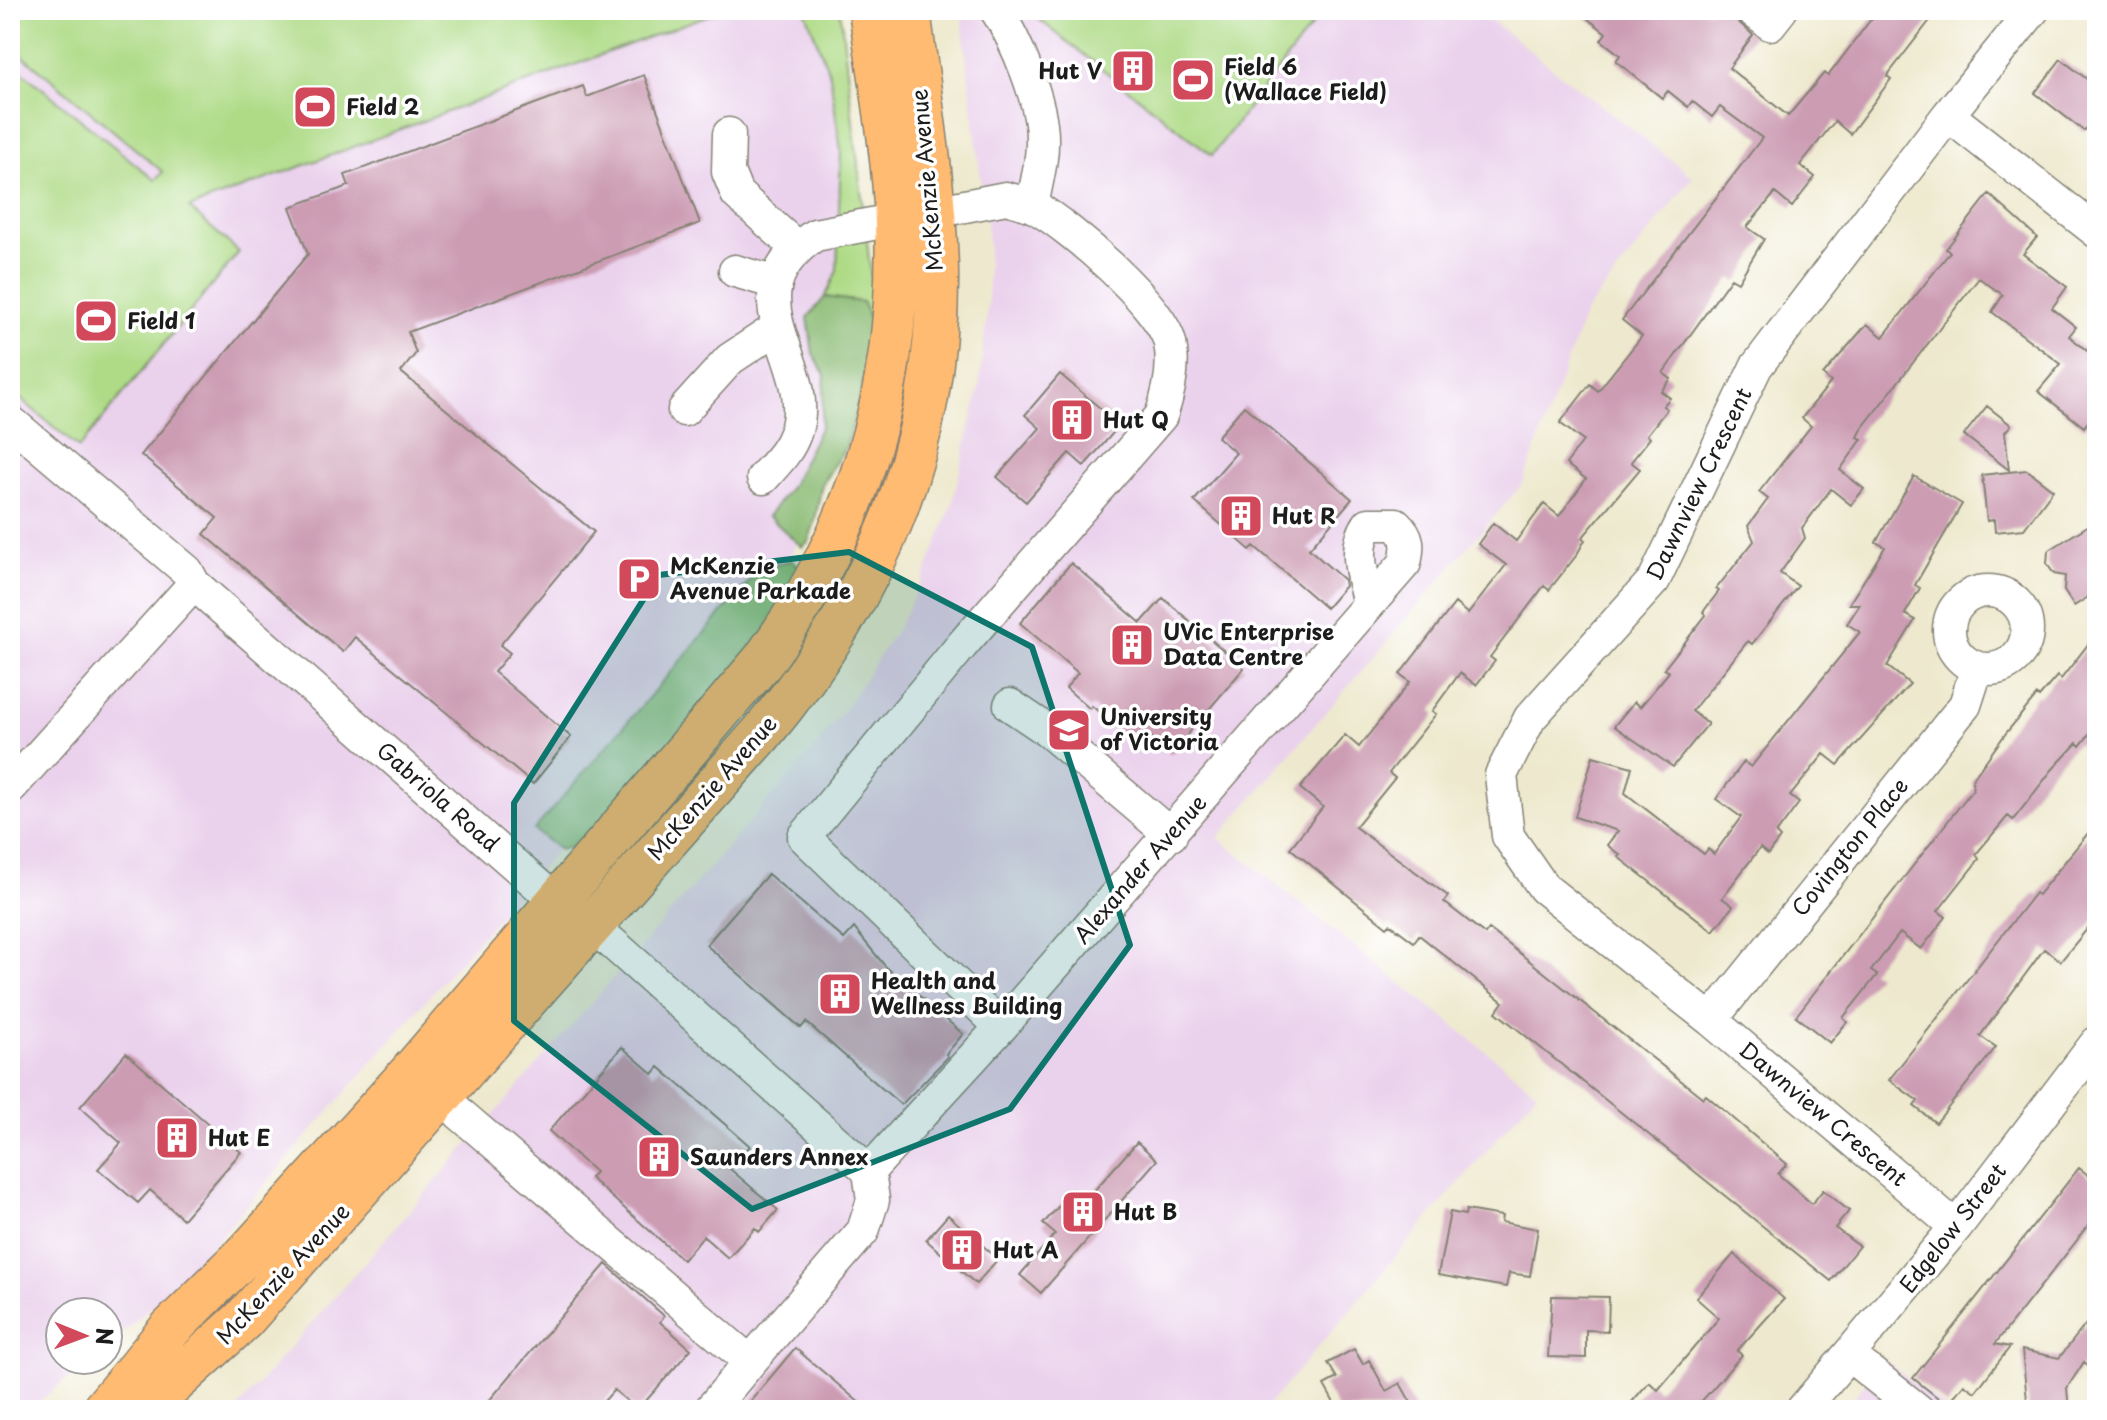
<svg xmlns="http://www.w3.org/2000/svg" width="2107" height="1420" font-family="'Playpen Sans',sans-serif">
<rect width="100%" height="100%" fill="#fff"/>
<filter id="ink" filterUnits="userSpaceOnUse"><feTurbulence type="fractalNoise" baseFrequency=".0125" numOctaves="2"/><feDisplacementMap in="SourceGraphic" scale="16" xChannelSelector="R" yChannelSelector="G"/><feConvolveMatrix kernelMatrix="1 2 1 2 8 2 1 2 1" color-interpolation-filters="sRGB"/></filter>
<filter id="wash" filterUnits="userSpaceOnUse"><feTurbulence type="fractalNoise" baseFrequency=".006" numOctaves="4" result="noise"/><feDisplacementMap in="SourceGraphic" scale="32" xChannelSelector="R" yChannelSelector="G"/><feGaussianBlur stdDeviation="1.8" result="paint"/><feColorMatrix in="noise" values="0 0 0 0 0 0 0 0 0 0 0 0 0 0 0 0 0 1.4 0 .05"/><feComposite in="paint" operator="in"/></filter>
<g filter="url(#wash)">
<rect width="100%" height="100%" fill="#eee9ce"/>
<path fill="#ead1ec" d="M10,10H833L857,199L843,427L824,486L779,580L727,655L222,1234L168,1291L108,1346V1312H60V1360H91L28,1410H10Z
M961,10H1478L1693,177L1585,313L1523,483L1218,838L1537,1092L1264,1410H236L809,754L847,706L898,627L925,575L952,505L979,389L988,303V240Z
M1885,1360L1948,1410H1843Z"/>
<path fill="#afdb87" stroke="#667c52" stroke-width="2" d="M10,10H722L189,208L239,252L79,448L10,390V62L155,180L163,172L17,51L10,59Z
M805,10H840L872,285L871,322L862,302L825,297L837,271L841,150L830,75Z
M1027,10H1324L1212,155Z"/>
<path fill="#8bbb74" stroke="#546c48" stroke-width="2" d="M825,297L862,302L871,322L860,397L847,445L822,484L814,525L808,542L802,547L768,516L791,486L821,426L825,375L813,354L808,317Z
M791,560L806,571L773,623L583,843L560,850L534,830L760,569Z"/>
<g id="blocks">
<path fill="#cc9cb3" d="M1577,10H1725L1753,35L1729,68L1788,116L1824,73L1828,76L1878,10H1938L1887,76L1891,79L1850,134L1835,121L1800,165L1815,177L1792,207L1775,193L1747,227L1764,239L1738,282L1731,278L1663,373L1671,379L1661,391L1670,398L1663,406L1667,409L1647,435L1650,438L1631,462L1640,469L1582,538L1585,540L1576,556L1549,590L1544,586L1490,657L1495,661L1476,685L1460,673L1432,711L1436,714L1389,773L1395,778L1355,827L1448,896L1444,902L1485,934L1489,929L1703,1098L1706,1095L1787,1164L1778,1174L1812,1204L1823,1190L1849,1211L1835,1228L1859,1246L1831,1281L1496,1012L1503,1002L1419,935L1414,942L1390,924L1387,927L1290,848L1323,807L1300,788L1345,735L1359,747L1410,682L1400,674L1455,603L1468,614L1506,565L1478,544L1493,523L1516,541L1544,504L1559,516L1586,479L1566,464L1583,441L1560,423L1590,384L1598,391L1642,336L1622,320L1762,138L1720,107L1712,117L1692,101L1688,107L1668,91L1662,98L1616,61L1620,55L1601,40L1606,33Z
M2061,59L2097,87V115L2084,131L2035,93Z
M644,75L700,223L408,332L416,353L401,372L594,532L500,645L510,653L494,672L571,737L533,784L355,637L343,652L204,534L217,518L141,455L308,254L290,207L349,186L345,175L583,86L587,97Z
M1989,194L2037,237L2023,254L2067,287L2052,308L2076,327L2069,336L2097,359V411L2084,427L2038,391L2061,364L1992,312L2003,295L1979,278L1863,427L1858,437L1862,439L1840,470L1864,489L1851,505L1831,489L1802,528L1805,538L1780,573L1798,586L1752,644L1748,641L1692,711L1708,724L1673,767L1614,726L1634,702L1640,707L1669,672L1664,669L1706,615L1703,612L1719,591L1716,589L1754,541L1748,526L1768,499L1759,492L1811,426L1802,418L1831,382L1823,375L1867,324L1883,337L1950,252L1946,249Z
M1060,374L1120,425L1084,466L1069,453L1026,502L997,477L1040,428L1025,415Z
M1244,406L1352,499L1309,549L1344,580L1345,586L1326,608L1254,546L1250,550L1194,501L1236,453L1217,437Z
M1987,406L2011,425L2005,432L2009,470L1964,435Z
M2027,470L2053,490L2024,529L1995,532L1994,520L1987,521L1982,475Z
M1914,476L1962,504L1915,585L1920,588L1905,614L1915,620L1887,666L1910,684L1838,765L1824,754L1790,796L1799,803L1776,834L1780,838L1768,854L1760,848L1722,898L1733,906L1713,931L1618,857L1620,855L1607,845L1618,831L1575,817L1593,756L1632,767L1625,793L1704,854L1708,849L1714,854L1741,817L1716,799L1744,762L1751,767L1860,632L1847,624L1860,604H1849L1885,547L1876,542Z
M2097,520V591L2074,606L2064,591L2065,576L2054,574L2047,564L2048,551Z
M1071,563L1141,623L1163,598L1244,668L1171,754L1146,733L1136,744L1092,706L1090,709L1066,688L1078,673L1020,623Z
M2097,633V725L2080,746L2077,743L2052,770L2013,820L2008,816L1976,854L1979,859L1938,911L1946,917L1921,949L1900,933L1871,971L1877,975L1843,1018L1847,1022L1830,1043L1796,1016L1973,789L1972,780L2006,733L2037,695L2039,697L2057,676L2061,679Z
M2097,822V917L2061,961L2044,949L1980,1036L1996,1047L1936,1123L1914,1106L1918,1101L1889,1080L2035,893L2038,895Z
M768,874L844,939L854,928L885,966L963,1034L946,1054L948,1057L901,1105L806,1022L801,1028L706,945Z
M622,1047L653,1074L659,1067L750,1146L730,1169L778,1210L759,1232L755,1228L728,1258L703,1236L683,1260L590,1178L595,1172L549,1131Z
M126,1053L241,1152L183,1219L150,1190L138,1203L98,1169L121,1143L80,1107Z
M1137,1142L1157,1160L1041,1293L1020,1275L1055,1234L1043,1224L1073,1190L1085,1201Z
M2079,1168L2097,1182V1215L1995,1344L2010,1347L1975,1392L1964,1384L1947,1405L1913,1378Z
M1466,1210L1502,1216L1501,1222L1538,1229L1530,1276L1509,1273L1506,1287L1438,1275L1450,1212L1465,1215Z
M948,1215L998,1259L976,1284L926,1240Z
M1734,1254L1784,1299L1737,1351L1742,1355L1694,1410H1625L1649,1382L1658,1390L1719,1318L1696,1298Z
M606,1264L664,1316L660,1322L691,1349L638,1410L614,1390L596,1410H481Z
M1552,1296L1609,1297L1608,1331L1586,1330V1358L1548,1357Z
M2097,1310V1372L2084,1362L2067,1388L2069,1410H2028L2022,1350L2059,1358Z
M795,1348L868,1410H743Z
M1354,1349L1363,1364L1369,1360L1386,1391L1400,1383L1415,1410H1338L1324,1385L1337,1378L1328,1363Z"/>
</g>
</g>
<g filter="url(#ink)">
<use href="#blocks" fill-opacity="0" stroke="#858275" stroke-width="2"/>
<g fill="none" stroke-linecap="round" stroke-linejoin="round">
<g stroke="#858275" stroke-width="35">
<path id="minor" d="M996,10C1016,39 1042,102 1042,138C1043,160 1036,184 1032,206
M1752,10L1770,24L1781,10
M1948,115L2097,232
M729,134L728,172L737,194L797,248
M735,271L776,283
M684,410L730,359L777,328
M10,421L187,571L194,584L556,901L611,942L869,1171
M763,478C776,463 789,451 795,433C820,363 722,298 815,235L1006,198C1016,201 1027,203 1036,208C1070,227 1161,305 1170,343C1175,368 1169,393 1161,416L962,645L804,837L1001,1027
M1949 630a39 39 0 1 1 78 0a39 39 0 1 1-78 0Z
M1010,705L1047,730L1171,835
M10,788L194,584
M1711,1020L1965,705L1977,668
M443,1095L460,1114L750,1362L710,1410
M869,1171L1001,1027L1405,563C1409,545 1409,536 1396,524H1369C1352,547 1363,578 1369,604
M1956,1227L1711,1020L1544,888L1508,836L1501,775L1530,718L1654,580L1756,367L1948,115L2033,10
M1850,1356L1918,1410
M750,1362L863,1231L873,1200L869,1171
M1802,1410L1956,1227L2097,1042"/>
</g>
<g stroke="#858275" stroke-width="45">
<path id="major" d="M103,1410L170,1329L248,1252L412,1071L763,661C860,529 902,386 896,222C893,152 880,80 870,10
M144,1410L243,1320L761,734C875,598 940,449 937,269C935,182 920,96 909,10"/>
</g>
<use href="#minor" stroke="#fff" stroke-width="32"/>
<use href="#major" stroke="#ffbb71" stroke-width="42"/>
</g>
</g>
<path fill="#0f766e" fill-opacity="0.2" stroke="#0f766e" stroke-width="6" stroke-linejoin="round" d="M849,552L1032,647L1130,945L1010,1109L752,1209L514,1021V803L659,575Z"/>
<defs>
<g id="building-square" transform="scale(2.3)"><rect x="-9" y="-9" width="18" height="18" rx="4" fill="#d1495b" stroke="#fff"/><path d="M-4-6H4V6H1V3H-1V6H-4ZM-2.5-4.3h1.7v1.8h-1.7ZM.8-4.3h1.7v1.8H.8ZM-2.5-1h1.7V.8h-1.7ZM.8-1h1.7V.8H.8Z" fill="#fff"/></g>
<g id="stadium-square" transform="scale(2.3)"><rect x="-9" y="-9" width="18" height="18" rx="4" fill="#d1495b" stroke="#fff"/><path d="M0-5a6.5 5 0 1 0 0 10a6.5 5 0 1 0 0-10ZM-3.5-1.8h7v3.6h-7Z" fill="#fff"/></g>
<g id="parking-square" transform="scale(2.3)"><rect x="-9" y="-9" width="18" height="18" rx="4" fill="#d1495b" stroke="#fff"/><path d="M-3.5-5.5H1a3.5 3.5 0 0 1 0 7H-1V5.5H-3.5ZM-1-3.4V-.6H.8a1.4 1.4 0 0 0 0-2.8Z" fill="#fff"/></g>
<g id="university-square" transform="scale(2.3)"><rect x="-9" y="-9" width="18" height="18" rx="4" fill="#d1495b" stroke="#fff"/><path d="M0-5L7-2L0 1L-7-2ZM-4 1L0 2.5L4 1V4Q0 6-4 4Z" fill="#fff"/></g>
</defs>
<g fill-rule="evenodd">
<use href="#building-square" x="1133" y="71"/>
<use href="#stadium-square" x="1193" y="80"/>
<use href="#stadium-square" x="315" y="107"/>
<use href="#stadium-square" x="96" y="321"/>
<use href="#building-square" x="1072" y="420"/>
<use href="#building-square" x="1241" y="516"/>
<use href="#parking-square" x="639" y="579"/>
<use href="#building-square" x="1132" y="645"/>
<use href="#university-square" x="1069" y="730"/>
<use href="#building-square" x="840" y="994"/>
<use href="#building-square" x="177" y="1138"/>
<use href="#building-square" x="659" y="1157"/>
<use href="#building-square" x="1083" y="1212"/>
<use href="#building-square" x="962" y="1250"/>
</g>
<g text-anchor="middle" stroke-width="7" stroke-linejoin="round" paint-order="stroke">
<g font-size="22" font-weight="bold" fill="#1c1c1c" stroke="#fff" text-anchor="start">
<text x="1224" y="75">Field 6<tspan x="1224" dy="25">(Wallace Field)</tspan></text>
<text x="1102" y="79" text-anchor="end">Hut V</text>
<text x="346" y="115">Field 2</text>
<text x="127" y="329">Field 1</text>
<text x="1103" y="428">Hut Q</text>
<text x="1272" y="524">Hut R</text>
<text x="670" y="574">McKenzie<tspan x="670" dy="25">Avenue Parkade</tspan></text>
<text x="1163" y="640">UVic Enterprise<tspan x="1163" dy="25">Data Centre</tspan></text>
<text x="1100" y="725">University<tspan x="1100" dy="25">of Victoria</tspan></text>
<text x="871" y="989">Health and<tspan x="871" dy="25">Wellness Building</tspan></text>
<text x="208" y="1146">Hut E</text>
<text x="690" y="1165">Saunders Annex</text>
<text x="1114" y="1220">Hut B</text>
<text x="993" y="1258">Hut A</text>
</g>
<g font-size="22" fill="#1c1c1c" stroke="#fff">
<text transform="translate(927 180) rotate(-95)" y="8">McKenzie Avenue</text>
<text transform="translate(1699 484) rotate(-64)" y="8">Dawnview Crescent</text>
<text transform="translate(712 788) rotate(-49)" y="8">McKenzie Avenue</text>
<text transform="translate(438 797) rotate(41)" y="8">Gabriola Road</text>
<text transform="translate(1850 847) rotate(-51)" y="8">Covington Place</text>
<text transform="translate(1140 869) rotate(-49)" y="8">Alexander Avenue</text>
<text transform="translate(1823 1114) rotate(40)" y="8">Dawnview Crescent</text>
<text transform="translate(1953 1228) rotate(-52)" y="8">Edgelow Street</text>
<text transform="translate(283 1274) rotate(-47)" y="8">McKenzie Avenue</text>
</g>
</g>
<rect width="2107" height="1420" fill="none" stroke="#fff" stroke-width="40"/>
<g transform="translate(84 1336) rotate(91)"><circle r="38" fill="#ffffff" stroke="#a4a4a4" stroke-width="2"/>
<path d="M0-6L14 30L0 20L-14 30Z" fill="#d1495b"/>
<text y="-12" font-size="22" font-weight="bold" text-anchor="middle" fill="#1c1c1c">N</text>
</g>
</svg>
